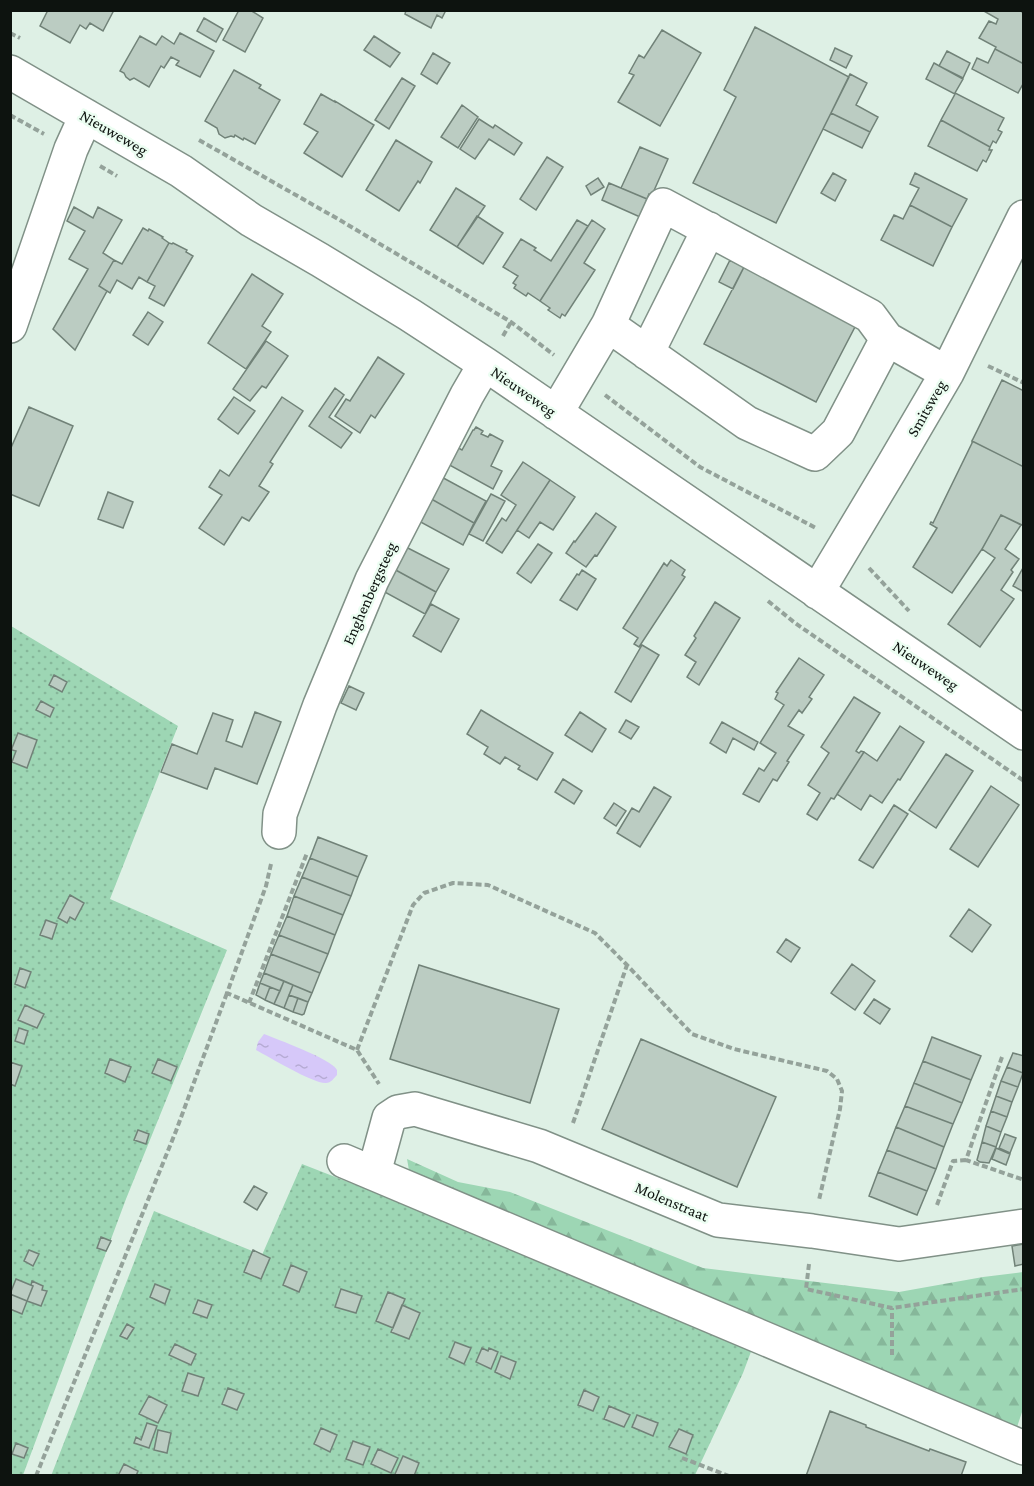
<svg xmlns="http://www.w3.org/2000/svg" width="1034" height="1486" font-family="'Crimson Pro',serif">
<defs>
<pattern id="forest-firs" width="22" height="20" patternUnits="userSpaceOnUse" patternTransform="scale(1.5)"><rect width="22" height="20" fill="#9dd6b4"/><path d="M5 1l3.5 6h-7zM16 11l3.5 6h-7z" fill="#86b79a"/></pattern>
<pattern id="garden-dots" width="8" height="8" patternUnits="userSpaceOnUse" patternTransform="scale(1.5)"><rect width="8" height="8" fill="#9dd6b4"/><path d="M2 2h.1M6 6h.1" fill="none" stroke="#86b79a" stroke-width="1.8" stroke-linecap="round"/></pattern>
<pattern id="water-ripples" width="26" height="14" patternUnits="userSpaceOnUse" patternTransform="scale(1.5)"><rect width="26" height="14" fill="#d6c8f9"/><path d="M2 4q2-2 4 0t4 0M15 11q2-2 4 0t4 0" fill="none" stroke="#b6abd4"/></pattern>
</defs>
<rect width="100%" height="100%" fill="#def0e5"/>
<path fill="url(#forest-firs)" d="M407,1159L458,1182L510,1192L703,1268L899,1292L983,1277L1023,1272V1409L1016,1430L410,1176Z"/>
<path fill="url(#garden-dots)" d="M11,626L178,726L110,899L227,950L126,1199L23,1475L11,1476Z
M302,1164L755,1341L743,1373L695,1475L51,1476L154,1211L262,1255Z"/>
<path fill="url(#water-ripples)" d="M264,1034C276,1039 332,1059 337,1070C337,1071 337,1073 337,1075C334,1078 331,1083 326,1083C314,1084 269,1057 256,1050L258,1042Z"/>
<path fill="#bbccc2" stroke="#718278" stroke-width="1.5" d="M48,10H114L103,31L90,23L86,29L80,25L70,43L40,26Z
M239,10H250L263,18L245,52L223,40Z
M406,10H446L442,18L437,15L431,28L405,14Z
M982,10H1019L1024,13V64L995,49L996,47L979,38L989,21L996,24L998,19Z
M204,18L223,29L216,42L197,31Z
M755,27L849,77L776,223L693,183L736,97L724,90Z
M662,30L701,53L660,126L618,102L634,75L629,73L639,55L644,58Z
M180,33L214,51L200,77L176,65L179,61L171,57L164,68L161,66L149,87L134,78L130,80L126,77L124,73L120,71L140,36L156,45L162,36L174,44Z
M374,36L400,53L390,67L364,50Z
M835,48L852,56L846,68L830,60Z
M995,49L1024,64V82L1018,93L972,69L977,58L988,63Z
M947,51L970,63L963,78L939,66Z
M433,53L450,63L437,84L421,74Z
M934,63L963,79L955,93L1004,118L998,130L1002,132L996,143L993,141L990,147L941,120L955,94L926,79Z
M234,70L261,85L259,88L280,100L255,144L244,138L243,140L235,135L234,137L231,136L225,138L219,134L217,128L205,121Z
M850,74L867,83L856,105L878,117L870,132L831,113Z
M402,78L415,86L389,129L375,120Z
M321,94L335,102V101L374,125L342,177L304,153L318,132L304,124Z
M462,105L478,117L458,148L441,137Z
M831,113L870,132L862,148L823,129Z
M479,119L493,128L495,125L522,143L514,155L489,139L475,159L460,149Z
M941,120L990,147L989,150H992L986,162L983,160L977,171L928,146Z
M396,140L432,162L420,183L418,181L399,211L366,190Z
M640,147L668,159L652,195L649,194L647,199L621,188Z
M547,157L563,167L536,210L520,199Z
M833,173L846,180L835,201L821,193Z
M915,173L967,199L952,227L910,205L919,188L910,184Z
M598,178L604,187L591,195L586,186Z
M609,183L647,199L640,217L602,200Z
M456,188L485,206L457,247L430,230Z
M910,205L952,227L933,266L881,240L894,215L903,219Z
M74,207L93,218L98,207L122,220L103,253L114,260L99,286L107,291L75,350L53,329L88,269L69,259L85,231L67,221Z
M477,216L503,233L483,264L457,247Z
M577,220L588,226L540,301L528,293L526,296L514,288L516,285L513,283L518,276L503,267L521,239L536,248L534,250L551,261Z
M592,220L605,229L584,263L595,270L565,316L562,314L560,318L548,310L550,308L540,301Z
M143,228L148,231L149,229L163,237L162,238L169,243L147,282L139,277L132,289L117,280L110,293L99,286L114,260L122,264Z
M169,243L172,244L173,243L187,250L186,252L193,256L164,306L149,298L155,286L147,282Z
M730,260L744,267L733,289L719,282Z
M745,265L857,323L816,402L704,344Z
M252,274L283,294L262,326L271,332L246,369L208,343Z
M148,312L163,322L148,345L133,335Z
M266,341L288,356L266,388L262,386L250,401L233,389Z
M378,357L404,374L375,418L371,415L360,433L335,416L346,399L350,401Z
M1002,380L1024,391V467L972,441Z
M335,388L344,395L329,417L352,433L341,448L309,426Z
M234,397L255,411L238,434L218,419Z
M282,397L303,411L270,462L273,464L259,486L269,492L249,521L242,517L224,545L199,528L222,495L209,487L220,470L229,476Z
M29,407L73,426L39,506L10,494V450Z
M476,427L483,431L481,434L488,437L490,434L503,441L491,466L502,471L493,489L444,462L453,445L462,450L473,430H474Z
M972,441L1024,467V526L1001,515L982,549L952,593L913,567L937,528L930,524L931,522L933,523L972,443Z
M523,462L550,480L502,553L486,543L502,518L506,521L516,505L501,495Z
M436,474L486,501L474,523L426,496Z
M550,480L575,497L553,530L540,522L529,538L517,530Z
M108,492L133,502L123,528L98,519Z
M491,494L505,501L483,541L469,534Z
M426,496L474,523L463,545L415,519Z
M596,513L616,527L597,556L595,555L586,567L566,553L574,541L575,542Z
M1001,515L1021,525L1005,549L1019,559L1011,570L1013,572L1001,590L1014,599L980,647L948,624L995,558L982,549Z
M538,544L552,553L531,583L517,573Z
M402,545L449,569L436,592L392,568Z
M671,560L685,570L682,575L685,577L639,647L634,644L638,638L623,628L664,563L667,566Z
M1024,566V592L1013,586Z
M392,568L436,592L425,614L381,590Z
M582,570L596,579L577,610L560,600L577,574L579,575Z
M715,602L740,618L699,685L687,677L696,662L685,655L696,638L694,636Z
M431,604L459,619L441,652L413,636Z
M642,645L659,655L631,702L615,692Z
M799,658L824,675L809,697L812,699L802,713L799,710L788,726L804,735L787,761L789,762L777,781L773,779L759,802L743,794L759,768L764,771L776,753L760,743L784,705L775,699L778,693L776,692Z
M54,675L67,682L62,692L49,685Z
M349,686L364,693L356,710L341,703Z
M854,697L880,713L856,751L859,753L861,751L864,752L834,799L831,798L817,820L807,814L820,793L808,785L829,753L821,747Z
M41,701L54,708L50,717L36,710Z
M481,710L553,753L537,780L518,769L520,766L505,757L500,764L484,754L488,747L467,734Z
M255,712L281,722L257,784L215,768L207,789L161,772L172,744L197,754L213,713L233,720L226,741L242,747Z
M580,712L606,729L592,752L565,735Z
M626,720L639,727L631,739L619,732Z
M722,722L758,742L754,750L733,738L726,753L710,743Z
M900,726L924,742L900,780L898,779L882,803L870,795L861,810L837,794L864,752L877,761Z
M18,733L37,740L27,768L12,762L16,751L12,750V748Z
M946,754L973,771L936,828L909,810Z
M563,779L582,791L574,804L555,792Z
M991,786L1019,805L978,867L950,849Z
M654,787L671,797L640,847L617,833L632,808L639,812Z
M614,803L626,811L616,826L604,818Z
M894,805L908,814L873,868L859,860Z
M318,837L367,856L358,877L310,858Z
M310,858L358,877L351,896L302,877Z
M302,877L351,896L343,915L294,896Z
M70,895L84,903L75,920L70,917L67,923L58,918Z
M294,896L343,915L335,935L287,916Z
M969,909L991,925L972,952L950,936Z
M287,916L335,935L328,954L279,935Z
M46,920L57,924L52,939L40,935Z
M279,935L328,954L320,973L271,954Z
M786,939L800,948L791,962L777,952Z
M271,954L320,973L312,993L264,973Z
M852,964L875,981L855,1010L831,993Z
M419,965L559,1009L530,1103L390,1059Z
M20,968L31,972L25,988L15,984Z
M264,973L284,981L280,991L260,983Z
M284,981L293,985L284,1008L274,1004Z
M260,983L270,987L265,1000L256,995Z
M293,985L312,993L308,1002L289,995Z
M270,987L280,991L274,1004L265,1000Z
M289,995L298,998L293,1012L284,1008Z
M298,998L308,1002L304,1014L302,1015L293,1012Z
M874,999L890,1009L880,1024L864,1013Z
M25,1005L44,1014L37,1028L18,1020Z
M19,1028L28,1031L24,1044L15,1041Z
M932,1037L981,1056L971,1080L923,1061Z
M641,1039L776,1097L737,1187L602,1129Z
M1013,1053L1024,1056L1023,1073L1007,1067Z
M110,1059L131,1067L125,1082L105,1073Z
M158,1059L177,1067L171,1081L152,1073Z
M923,1061L971,1080L962,1103L914,1083Z
M10,1062L22,1066L15,1086L10,1084Z
M1007,1067L1023,1073L1018,1087L1001,1081Z
M1001,1081L1018,1087L1012,1102L996,1096Z
M914,1083L962,1103L953,1124L905,1106Z
M996,1096L1012,1102L1007,1117L991,1111Z
M905,1106L953,1124L944,1147L896,1127Z
M991,1111L1007,1117L1001,1132L986,1126Z
M986,1126L1001,1132L996,1147L982,1142Z
M896,1127L944,1147L936,1169L887,1150Z
M138,1130L149,1134L146,1144L134,1140Z
M1005,1134L1016,1138L1010,1153L999,1148Z
M982,1142L996,1147L989,1163L980,1162L977,1160Z
M996,1148L1010,1154L1006,1165L992,1159Z
M887,1150L936,1169L927,1191L878,1172Z
M878,1172L927,1191L917,1215L869,1196Z
M254,1186L267,1193L257,1210L244,1202Z
M101,1237L111,1241L106,1251L97,1248Z
M1024,1244V1264L1015,1266L1012,1246Z
M29,1250L39,1254L33,1266L24,1261Z
M253,1250L270,1258L261,1279L244,1272Z
M291,1265L307,1272L299,1292L283,1285Z
M16,1279L33,1286L27,1301L10,1294Z
M32,1281L43,1286L42,1290L47,1291L41,1306L27,1301L33,1286L31,1285Z
M155,1284L170,1290L165,1304L150,1297Z
M341,1289L362,1296L356,1313L335,1307Z
M388,1292L405,1299L393,1328L376,1321Z
M10,1294L27,1301L22,1314L10,1309Z
M198,1300L212,1305L207,1318L193,1313Z
M402,1305L420,1313L409,1339L391,1332Z
M127,1324L134,1328L127,1339L120,1336Z
M455,1342L471,1348L464,1364L449,1357Z
M175,1344L196,1354L191,1365L169,1355Z
M482,1348L488,1351L489,1348L498,1352L491,1369L476,1362Z
M501,1356L516,1362L510,1379L495,1372Z
M188,1373L204,1378L198,1396L182,1391Z
M228,1388L244,1394L237,1410L222,1404Z
M584,1390L599,1397L593,1411L578,1405Z
M149,1396L167,1405L158,1423L139,1414Z
M609,1406L630,1415L624,1427L604,1419Z
M830,1411L866,1425V1427L929,1451L930,1449L966,1462L961,1476H806Z
M637,1415L658,1423L653,1436L632,1427Z
M147,1423L157,1426L149,1448L134,1443L136,1437L141,1440Z
M321,1428L337,1435L330,1452L314,1444Z
M679,1429L693,1435L686,1454L669,1447Z
M158,1430L171,1433L167,1453L154,1450Z
M353,1441L370,1447L363,1465L346,1459Z
M16,1443L28,1448L24,1458L12,1454Z
M378,1449L398,1458L391,1473L371,1464Z
M403,1456L419,1463L414,1476H400L395,1474Z
M124,1464L138,1471L136,1476H118Z"/>
<g fill="none" stroke-linecap="round" stroke-linejoin="round">
<g stroke="#809187" stroke-width="36">
<path id="minor" d="M10,72L181,171L251,220L320,260L410,315L485,364L1024,733
M608,325L747,423L815,454L838,432L887,339L947,373
M10,326L71,149L86,116
M647,353L709,229
M556,413L608,325L663,205L870,316L887,339
M817,592L892,467L947,373L1024,217
M279,832L280,814L320,705L372,580L467,395L485,364
M344,1161L1024,1448
M374,1173L389,1118L398,1112L415,1109L539,1146L718,1220L812,1231L899,1244L1024,1226"/>
</g>
<path stroke="#94a29a" stroke-width="4" stroke-dasharray="6 3" stroke-linecap="butt" d="M10,33L20,38
M10,115L44,134
M199,140L338,219L511,322L554,355
M100,166L117,176
M503,336L511,322
M988,366L1024,383
M605,395L700,467L816,528
M869,568L909,611
M768,601L795,623L1024,781
M271,864L266,886L227,993L357,1050L379,1084
M249,1003L307,853
M357,1050L413,905L424,893L453,883L488,885L595,933L627,965L692,1034L734,1049L827,1071L837,1079L842,1091L840,1109L819,1200
M1002,1057L966,1160L1024,1180
M573,1123L627,965
M937,1205L953,1161L966,1160
M809,1264L806,1289L892,1308L1024,1289
M892,1355V1308
M682,1458L729,1476
M36,1476L176,1131L227,993"/>
<use href="#minor" stroke="#fff" stroke-width="33"/>
</g>
<g text-anchor="middle" stroke-width="5" stroke-linejoin="round" paint-order="stroke">
<g font-size="16" fill="#0d130f" stroke="#ecfef2">
<text transform="translate(114 132) rotate(30)" y="6">Nieuweweg</text>
<text transform="translate(524 391) rotate(35)" y="6">Nieuweweg</text>
<text transform="translate(926 408) rotate(-60)" y="6">Smitsweg</text>
<text transform="translate(369 593) rotate(-66)" y="6">Enghenbergsteeg</text>
<text transform="translate(926 665) rotate(34)" y="6">Nieuweweg</text>
<text transform="translate(672 1201) rotate(23)" y="6">Molenstraat</text>
</g>
</g>
<rect width="1034" height="1486" fill="none" stroke="#0d130f" stroke-width="24"/>
</svg>
